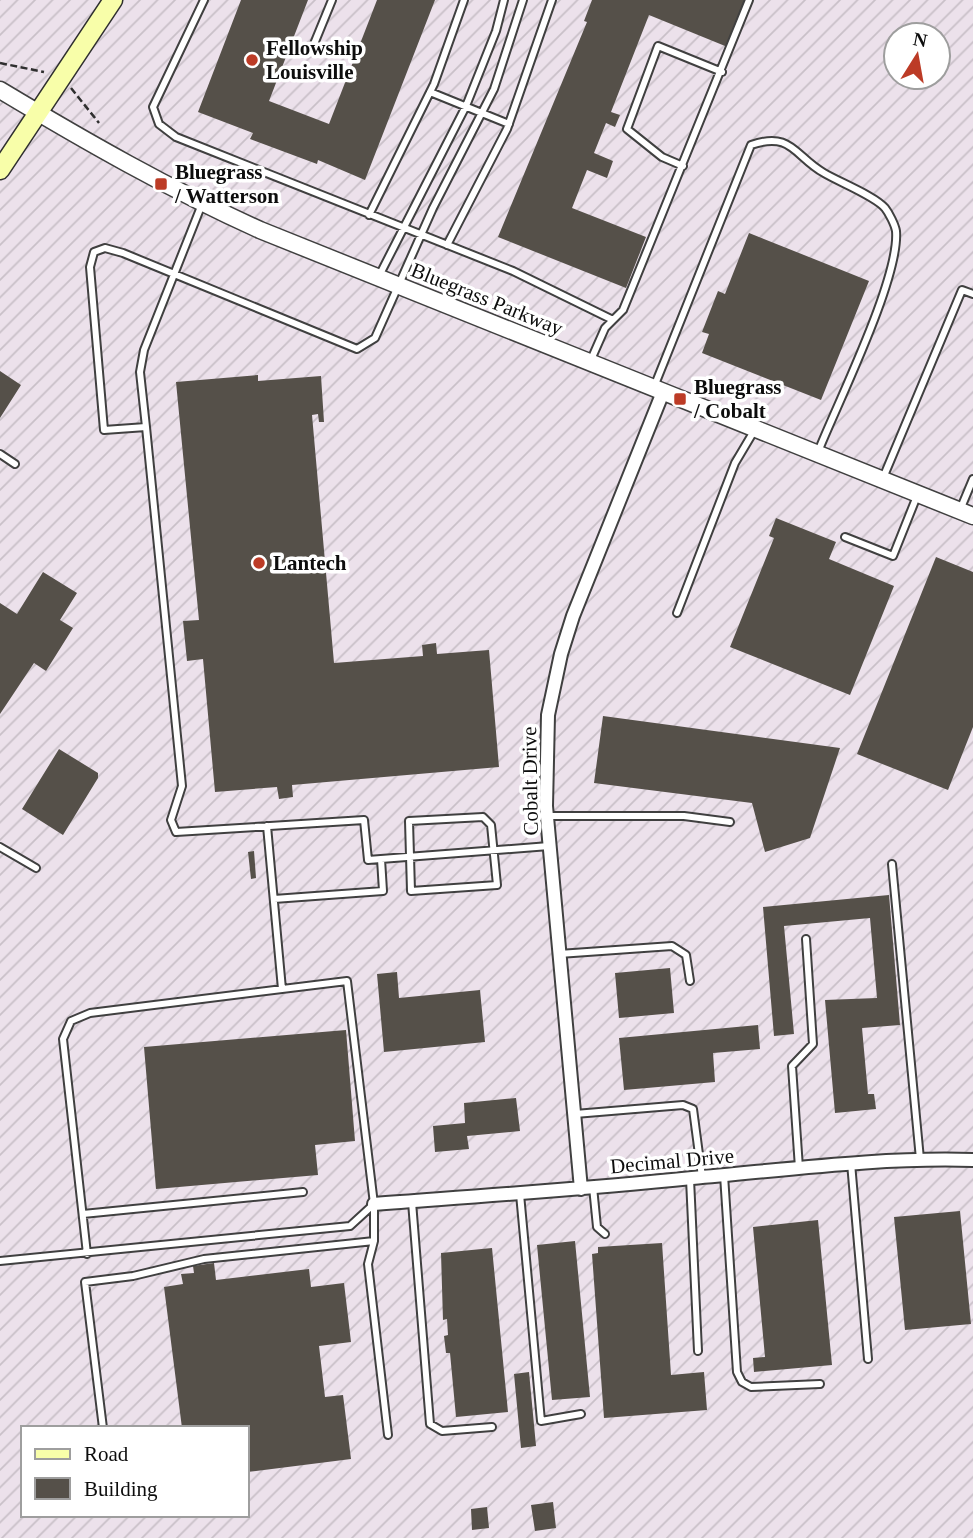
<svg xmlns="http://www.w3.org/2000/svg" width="973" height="1538" font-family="'Times New Roman',serif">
<defs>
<pattern id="industrial-furrows" width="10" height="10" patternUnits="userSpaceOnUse" patternTransform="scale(1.75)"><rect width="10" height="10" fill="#ece1eb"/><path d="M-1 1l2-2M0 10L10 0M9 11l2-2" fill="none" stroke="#c9c0c8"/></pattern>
</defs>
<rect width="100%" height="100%" fill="#ffffed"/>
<path fill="url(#industrial-furrows)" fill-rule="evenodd" d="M0,0H973V1538H0ZM896,35H938V77H896ZM23,1428H247V1515H23Z"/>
<path fill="#555049" d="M241,0H308L269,101L329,124L377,0H435L365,180L318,160L317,164L250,139L253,133L198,112Z
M592,0H749L730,48L649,15L611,112L620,115L615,127L606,123L594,153L613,161L607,178L587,170L572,208L646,237L626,288L498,237L587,22L584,21Z
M749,233L869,281L821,400L702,353L709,334L702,332L718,291L725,294Z
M0,371L21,385L0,418Z
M258,375V381L321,376L324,422H319L318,414L312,415L334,663L423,656L422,645L436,643L437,654L489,650L499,767L292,785L293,797L279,799L277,787L215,792L203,659L187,661L183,621L199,620L176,382Z
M776,518L836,542L829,559L894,586L850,695L730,647L774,538L769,536Z
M936,557L973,572V727L948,790L857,754Z
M43,572L77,593L60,620L73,628L46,671L34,663L0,714V603L17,614Z
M603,716L840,748L810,838L765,852L752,803L594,783Z
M59,749L98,773V778L63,835L22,809Z
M254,851L256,878L251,879L248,852Z
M889,895L900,1025L862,1028L868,1094H874L876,1109L835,1113L825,1000L877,998L870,918L784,926L794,1034L774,1036L763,907Z
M670,968L674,1013L619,1018L615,973Z
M397,972L399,998L480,990L485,1042L384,1052L377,974Z
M758,1025L760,1049L713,1053L715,1082L624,1090L619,1038Z
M346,1030L355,1141L315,1145L318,1175L156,1189L144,1047Z
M516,1098L520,1131L467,1136L469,1149L435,1152L433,1126L465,1123L464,1103Z
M960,1211L971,1324L905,1330L894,1217Z
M818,1220L832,1365L754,1372L753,1358L765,1357L753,1227Z
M575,1241L590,1397L552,1400L537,1245Z
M662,1243L671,1375L704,1372L707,1410L604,1418L592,1254L598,1253V1247Z
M492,1248L508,1412L456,1417L450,1353H446L444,1336L448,1335L447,1319L443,1320L441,1253Z
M214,1263L216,1280L309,1269L311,1287L344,1283L351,1342L319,1346L325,1397L343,1395L351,1459L247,1472V1428H182L164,1287L183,1284L181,1274L194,1273L193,1266Z
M529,1372L536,1446L521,1448L514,1374Z
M553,1502L556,1528L535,1531L531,1505Z
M487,1507L489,1528L472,1530L471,1509Z"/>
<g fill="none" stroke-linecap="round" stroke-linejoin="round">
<g stroke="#404040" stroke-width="10">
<path id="service" d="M204,0L153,107L159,124L176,137L513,271L613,320
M523,0L494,89L433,208L375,338L357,349L123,253L105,248L94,252L90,267L104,430L146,427L182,786L171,820L176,832L364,820L368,860L549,846
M314,44L332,0
M430,92L509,124
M683,166L662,157L627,129L658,46L722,72
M369,215L434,84L464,0
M447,245L507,129L552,0
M378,278L466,106L496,31L504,0
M590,362L605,328L623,310L749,0
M654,387L751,145C792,131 794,156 824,173C839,182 875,196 885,208C889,213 895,225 896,231C900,278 837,404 818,452
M146,427L140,372L144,350L202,204
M0,454L15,464
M883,478L962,290L973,294
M960,510L973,479
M845,537L893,556L917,496
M677,613L735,463L754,431
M547,816H684L730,822
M483,817L491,825L497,885L411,891L409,821Z
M267,826L282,989
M0,847L36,868
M892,864L920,1159
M274,899L383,891L381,859
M559,954L672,946L686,955L690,981
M575,1114L683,1105L693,1109L702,1177
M851,1163L868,1359
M799,1168L792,1066L813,1044L806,939
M724,1175L737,1372L742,1382L751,1387L820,1384
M690,1179L698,1351
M593,1187L597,1227L605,1234
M520,1194L541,1421L581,1414
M412,1202L430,1424L442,1431L492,1427
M83,1214L303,1192
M87,1254L63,1039L71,1021L90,1013L347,981L374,1204V1241L368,1264L388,1435
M0,1261L350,1226L374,1204
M103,1428L85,1282L133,1276L204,1259L374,1241"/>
</g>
<g stroke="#404040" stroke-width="16">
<path id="minor" d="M581,1189L546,806L548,715L561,654L573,616L663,392
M374,1204C480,1196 586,1189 692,1178C785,1170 879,1157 973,1160"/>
</g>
<g stroke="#404040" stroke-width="19">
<path id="tertiary" d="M0,90C85,141 169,189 260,230L973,516"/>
</g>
<g stroke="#2f2f2f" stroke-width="21">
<path id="secondary" d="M0,170L113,0"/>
</g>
<path stroke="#2f2f2f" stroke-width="2.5" stroke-dasharray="7 3.5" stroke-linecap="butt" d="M0,63L44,72
M71,88L99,123"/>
<use href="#service" stroke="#fff" stroke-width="6"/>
<use href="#minor" stroke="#fff" stroke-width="12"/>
<use href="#tertiary" stroke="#fff" stroke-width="16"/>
<use href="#secondary" stroke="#f8fea9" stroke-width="18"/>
</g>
<g fill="#bc3b26" stroke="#fff" stroke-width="2.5">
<circle cx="252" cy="60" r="7"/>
<rect x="154" y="177" width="14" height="14" rx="3.5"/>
<rect x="673" y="392" width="14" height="14" rx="3.5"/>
<circle cx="259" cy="563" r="7"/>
</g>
<g text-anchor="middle" stroke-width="7" stroke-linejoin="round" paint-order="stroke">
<g font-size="21" font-weight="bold" fill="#0d0d0d" stroke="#fff" text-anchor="start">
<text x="266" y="55">Fellowship<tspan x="266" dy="24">Louisville</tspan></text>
<text x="175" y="179">Bluegrass<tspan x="175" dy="24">/ Watterson</tspan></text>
<text x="694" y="394">Bluegrass<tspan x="694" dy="24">/ Cobalt</tspan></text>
<text x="273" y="570">Lantech</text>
</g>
<g font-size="21" fill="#0d0d0d" stroke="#fff">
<text transform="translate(487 299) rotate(22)" y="7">Bluegrass Parkway</text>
<text transform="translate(530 781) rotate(-91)" y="7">Cobalt Drive</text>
<text transform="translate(672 1161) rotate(-5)" y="7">Decimal Drive</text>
</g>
</g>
<rect x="21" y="1426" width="228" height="91" fill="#ffffff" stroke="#9e9e9e" stroke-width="2"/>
<rect x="35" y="1449" width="35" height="10" fill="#f8fea9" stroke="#9e9e9e" stroke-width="2"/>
<text x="84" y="1461" font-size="21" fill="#0d0d0d">Road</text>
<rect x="35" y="1478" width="35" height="21" fill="#555049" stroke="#9e9e9e" stroke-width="2"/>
<text x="84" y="1496" font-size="21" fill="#0d0d0d">Building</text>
<g transform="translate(917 56) rotate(11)"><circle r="33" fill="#ffffff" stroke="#9e9e9e" stroke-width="2"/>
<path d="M0-5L12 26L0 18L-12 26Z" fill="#bc3b26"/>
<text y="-10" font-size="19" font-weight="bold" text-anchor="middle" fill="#0d0d0d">N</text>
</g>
</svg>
